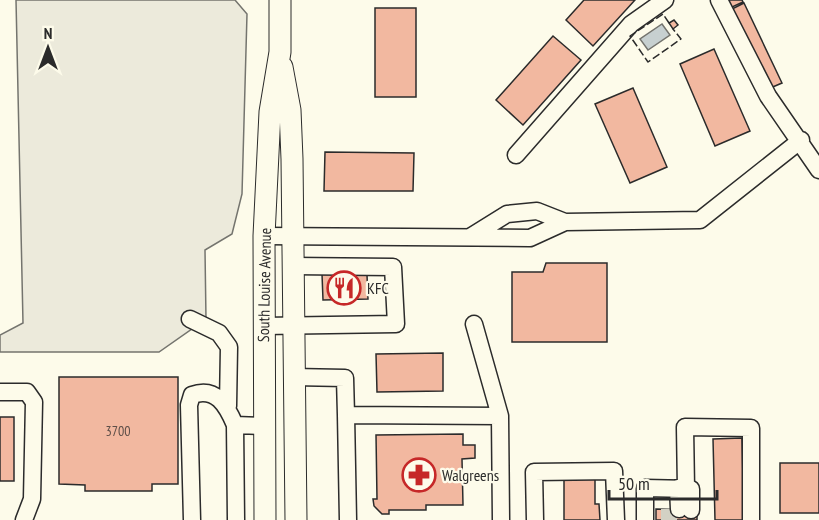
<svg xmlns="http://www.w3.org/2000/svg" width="819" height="520" font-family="'PT Sans Narrow',sans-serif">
<rect width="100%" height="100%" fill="#fdfbea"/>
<path fill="#eceadb" stroke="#74746e" stroke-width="1.5" d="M16,0H235L247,14L242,194L232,234L205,250L206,319L159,352H0V335L23,323Z"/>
<path fill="#c7d0d0" stroke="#74746e" stroke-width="1.5" d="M662,24L670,35L648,50L640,39Z"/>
<path fill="#f2b8a0" stroke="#2b2b2b" stroke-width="1.5" d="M584,0H635L593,46L566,20Z
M726,0H742L743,2L730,8Z
M744,3L782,83L768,89L730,10Z
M375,8H416V97H375Z
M674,20L678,25L673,29L669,23Z
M553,36L581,60L523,125L496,100Z
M714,49L750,131L715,146L680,64Z
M633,88L667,167L630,183L595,104Z
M325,152L414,153L413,191H324Z
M546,263H607V342H512V272H543Z
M349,270V275H367L368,299L323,300L322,274Z
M443,353V391L377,392L376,354Z
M59,377H178V484H152V491H85V485L59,484Z
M0,417H14V481H0Z
M463,434V445H475V458L462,459L463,505H426V510H389V514H382L374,506L373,499H377L376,435Z
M742,438L744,520H715L713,439Z
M780,463H819V513H780Z
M564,478H595V504H599L600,520H564Z
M656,509L697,510V520H656Z"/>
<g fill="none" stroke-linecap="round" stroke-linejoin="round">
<path stroke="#d3d1c4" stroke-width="16" stroke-dasharray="16 8" stroke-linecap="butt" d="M669,509V520"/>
<g stroke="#2b2b2b" stroke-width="19">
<path id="minor" d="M719,0L768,96L819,170
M516,155L631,24L665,0
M264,236L530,238L565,222
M470,237L507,214L537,211L565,222L700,220L801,140
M190,319L219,333L229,347L228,406
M474,324L500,416
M263,326L396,324L393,267L292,266
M293,377L345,378L346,415L500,416L501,520
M0,392H27L34,402L32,499L24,520
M346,415L348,520
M678,488L679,509
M686,489L685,427L751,428V520
M192,520L189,405L192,395C216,386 227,406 235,425
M236,520L235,425L265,426
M535,520L534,472L614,471L616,520
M645,520V488L691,489V510"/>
</g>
<g stroke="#2b2b2b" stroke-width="23">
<path id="major" d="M282,67L290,110L292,159L296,520
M265,520L264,236L270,112L280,52V0"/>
</g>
<use href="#minor" stroke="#fdfbea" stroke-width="16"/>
<use href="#major" stroke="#fdfbea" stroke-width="21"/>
<path stroke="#2b2b2b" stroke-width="1.5" stroke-dasharray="8 3" stroke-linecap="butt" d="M669,23L663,14L630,36L648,62L681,39L673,29"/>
</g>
<defs>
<g id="restaurant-ring" transform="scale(1.725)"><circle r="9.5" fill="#fdfbea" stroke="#c62828" stroke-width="1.5"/><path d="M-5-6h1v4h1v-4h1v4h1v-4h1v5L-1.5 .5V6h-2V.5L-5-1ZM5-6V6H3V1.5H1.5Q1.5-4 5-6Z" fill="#c62828"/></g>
<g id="pharmacy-ring" transform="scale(1.725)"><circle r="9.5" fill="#fdfbea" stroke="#c62828" stroke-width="1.5"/><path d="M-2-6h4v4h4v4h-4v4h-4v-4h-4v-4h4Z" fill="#c62828"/></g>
</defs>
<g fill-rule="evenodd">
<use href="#restaurant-ring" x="344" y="288"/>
<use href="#pharmacy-ring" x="419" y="475"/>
</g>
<g text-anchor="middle" stroke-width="4.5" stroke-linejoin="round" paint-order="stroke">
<g font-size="14" fill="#5d4e48">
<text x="118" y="436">3700</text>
</g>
<g font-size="16" fill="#2b2b2b" stroke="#fdfbea">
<text transform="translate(264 285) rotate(-89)" y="6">South Louise Avenue</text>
</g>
<g font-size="16" fill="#2b2b2b" stroke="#fdfbea" text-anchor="start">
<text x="367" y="294">KFC</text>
<text x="442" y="481">Walgreens</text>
</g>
</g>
<g transform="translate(48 48)" stroke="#fdfbea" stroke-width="4.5" paint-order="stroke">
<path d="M0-4.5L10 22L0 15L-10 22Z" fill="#2b2b2b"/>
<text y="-9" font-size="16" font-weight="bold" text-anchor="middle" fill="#2b2b2b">N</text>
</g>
<path d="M609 490v9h108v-9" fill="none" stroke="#2b2b2b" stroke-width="3"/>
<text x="618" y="490" font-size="18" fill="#2b2b2b" stroke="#fdfbea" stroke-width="4.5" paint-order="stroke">50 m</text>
</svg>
